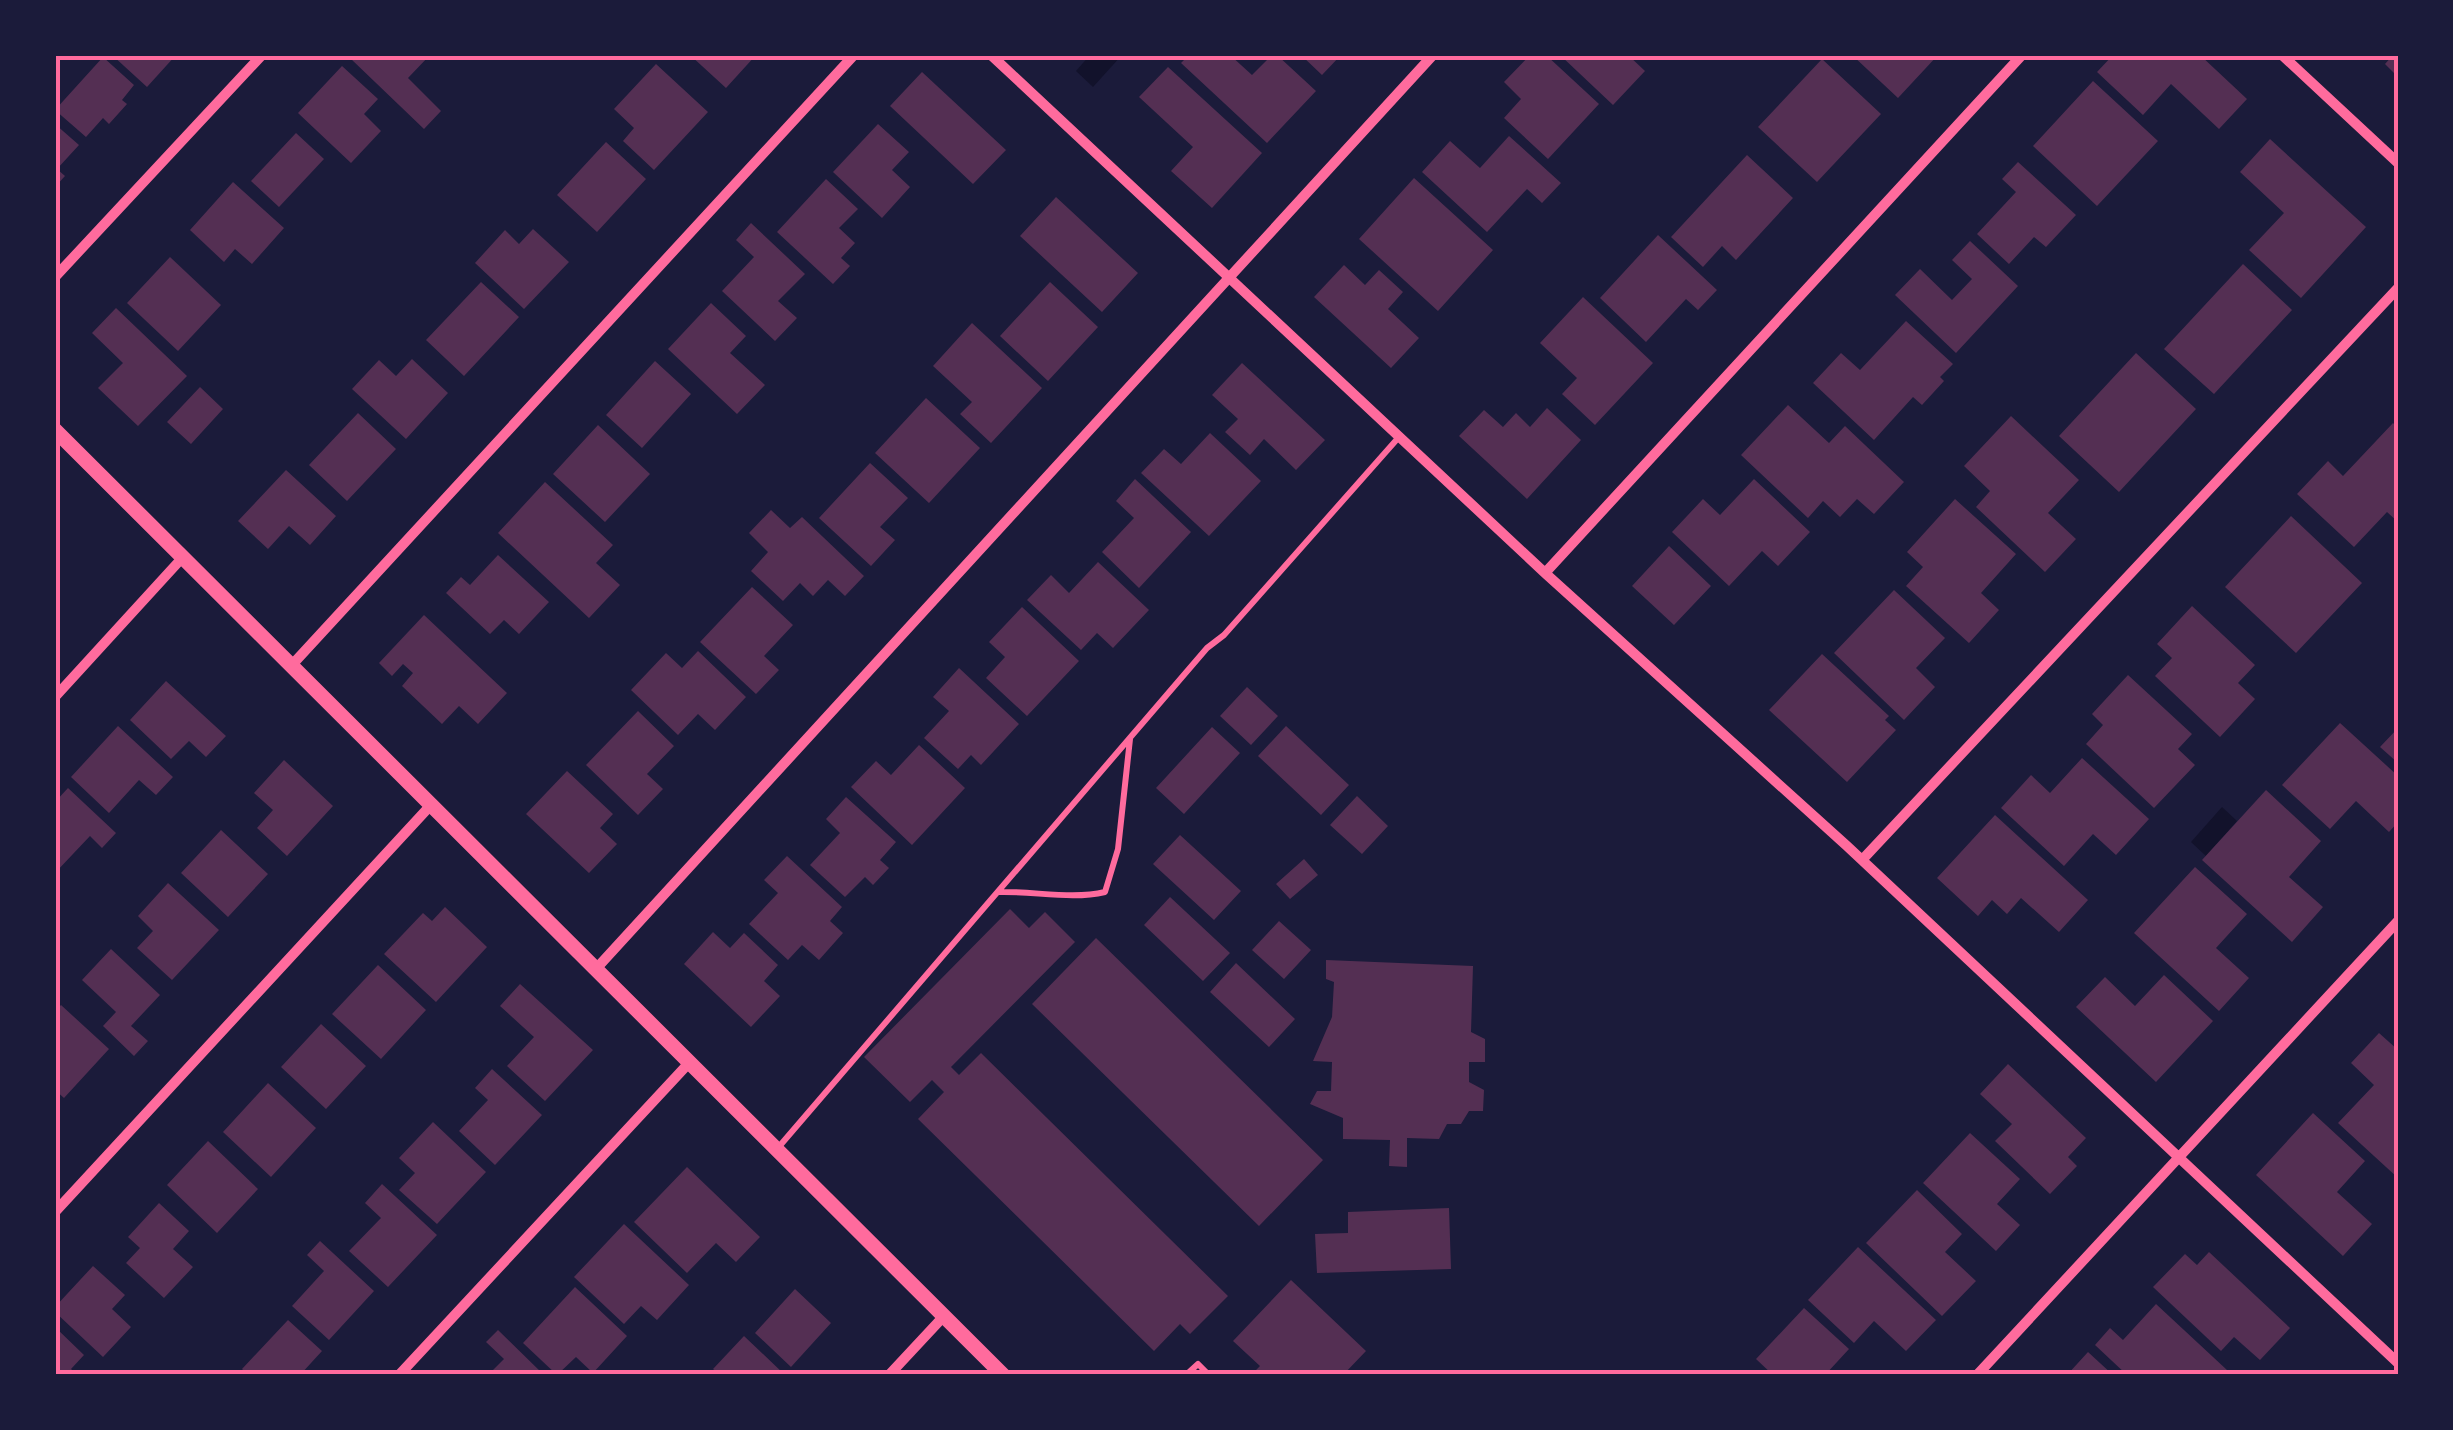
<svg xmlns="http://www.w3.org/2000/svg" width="2453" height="1430" font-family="Inter,sans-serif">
<rect width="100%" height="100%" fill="#1b1b3a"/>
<path fill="#12122b" d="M1090,55H1122L1093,87L1076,71Z
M2222,807L2237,821L2206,856L2191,842Z"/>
<path fill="#542f53" d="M112,55H176L147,87Z
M355,55H430L408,78L441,111L424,129L351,59Z
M690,55H756L726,88Z
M1189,55H1230L1252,75L1272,55H1277L1316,91L1267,143L1181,63Z
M1301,55H1341L1322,75Z
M1530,55H1546L1599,104L1548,159L1504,118L1521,99L1504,82Z
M1560,55H1628L1645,71L1613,105Z
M1852,55H1938L1898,98Z
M2113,55H2200L2247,99L2219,129L2171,84L2143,115L2097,72Z
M2393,55H2398V77L2385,64Z
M103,57L134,85L122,100L127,104L109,124L103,118L86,137L55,110Z
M1822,59L1881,114L1817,182L1758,127Z
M656,64L708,112L654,170L623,141L634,128L614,109Z
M342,66L378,99L364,114L381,131L351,163L298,113Z
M1168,67L1262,153L1212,208L1171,171L1193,147L1139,97Z
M922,72L1006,150L973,184L890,106Z
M2093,81L2158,141L2097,206L2033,146Z
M55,124L79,145L57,169L65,176L55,187Z
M878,124L909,152L892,170L910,187L882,218L833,172Z
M296,133L324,159L279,207L251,181Z
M1509,136L1561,183L1542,203L1527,189L1487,232L1422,172L1450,141L1480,168Z
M2270,139L2366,227L2301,298L2249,250L2284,213L2240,172Z
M606,142L646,179L597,232L557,195Z
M1747,155L1793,198L1736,260L1722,246L1703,267L1671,237Z
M2018,162L2076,215L2046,247L2034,237L2009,264L1977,234L2016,192L2002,179Z
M1414,178L1493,250L1438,311L1359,239Z
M826,179L858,209L839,228L855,243L841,258L850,266L833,284L777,232Z
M233,182L284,228L252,264L235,249L224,262L190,230Z
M1056,197L1138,273L1102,312L1020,236Z
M751,223L805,274L778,301L797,318L775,341L722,291L754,257L736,240Z
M533,229L569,262L524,309L475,263L505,230L519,244Z
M1658,235L1717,290L1698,310L1686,299L1646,342L1600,298Z
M1970,241L2018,286L1956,353L1895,295L1920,269L1952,300L1972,279L1952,260Z
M170,257L221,305L178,351L127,303Z
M2243,264L2292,310L2214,394L2164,349Z
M1344,265L1365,285L1379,270L1403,292L1388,309L1419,338L1391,368L1314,297Z
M481,282L519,317L464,376L426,340Z
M1050,282L1098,327L1048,381L1000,336Z
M1583,297L1653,363L1595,425L1562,394L1577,378L1540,343Z
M711,303L746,336L730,353L765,385L737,414L668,349Z
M116,308L187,376L138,426L98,388L123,363L92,333Z
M1906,321L1953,364L1940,377L1944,381L1922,405L1913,397L1874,440L1813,383L1841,353L1860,370Z
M972,323L1042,388L991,443L960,414L972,402L933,366Z
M2136,353L2196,409L2119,492L2059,436Z
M412,359L448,393L406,439L352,389L379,360L396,376Z
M655,361L691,394L642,448L606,415Z
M1242,363L1325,440L1296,470L1264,439L1250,455L1225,432L1238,419L1212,395Z
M200,387L223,409L191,444L167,422Z
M926,398L980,448L929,503L875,453Z
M1788,405L1829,443L1845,426L1904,482L1874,514L1857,499L1840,517L1823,501L1808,518L1741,455Z
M1547,408L1581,440L1527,499L1459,436L1484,410L1503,427L1516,413L1530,427Z
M358,413L396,449L347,501L309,465Z
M2011,416L2079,480L2048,513L2076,539L2045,572L1976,507L1990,491L1964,466Z
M2393,423L2398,428V522L2387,512L2354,547L2297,494L2328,461L2343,476Z
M598,425L650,474L605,522L553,474Z
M1210,433L1261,481L1209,536L1141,473L1164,449L1181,464Z
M870,463L908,498L880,527L895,540L871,566L819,518Z
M286,470L336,516L310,545L289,526L268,549L238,521Z
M1135,479L1191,532L1139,588L1102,552L1134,518L1116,501Z
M1754,479L1810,532L1778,566L1762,551L1729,586L1672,532L1703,499L1720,515Z
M545,482L613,545L596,563L620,585L589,618L498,533Z
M1955,499L2016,554L1981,593L1999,610L1969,643L1906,586L1923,567L1907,552Z
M771,510L790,528L802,517L864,576L845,596L828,580L813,596L800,583L783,601L751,571L768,552L749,533Z
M2291,516L2362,583L2296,653L2225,587Z
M1669,546L1711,586L1674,625L1632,586Z
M498,555L549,602L519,634L504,620L490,634L446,593L461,577L470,585Z
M1098,562L1149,610L1113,648L1097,633L1081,650L1027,600L1051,575L1069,593Z
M752,587L793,625L764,656L779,670L756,694L700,642Z
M1894,590L1945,638L1916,668L1935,687L1904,720L1834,653Z
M2192,606L2255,665L2238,683L2255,699L2220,737L2155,676L2172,658L2157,644Z
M1022,607L1079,661L1027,716L986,678L1005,657L989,642Z
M424,615L507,693L478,724L459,706L442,724L402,686L413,673L403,664L392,676L379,663Z
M698,651L746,697L715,730L698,714L678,735L631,690L666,653L682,668Z
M1822,654L1889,716L1885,720L1896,730L1847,782L1769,710Z
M959,668L1019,724L981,765L971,755L958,769L924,738L949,711L933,697Z
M2128,675L2192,734L2178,749L2195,765L2154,808L2086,744L2103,725L2092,714Z
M166,681L226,736L206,757L189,741L171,759L130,720Z
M1247,687L1278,716L1251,745L1220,716Z
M638,711L674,746L647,774L663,789L638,815L586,765Z
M2340,723L2398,776V822L2389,832L2356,801L2330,829L2282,785Z
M118,726L173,777L156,795L139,780L109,813L71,777Z
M1286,726L1349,785L1321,815L1258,756Z
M1212,727L1240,753L1184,814L1156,788Z
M2398,728V763L2380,747Z
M919,745L965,788L912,845L851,787L876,761L891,775Z
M2082,758L2149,819L2116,855L2093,834L2064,866L2001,808L2031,775L2050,793Z
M284,760L333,806L287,856L257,828L273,810L254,793Z
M567,771L613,814L600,828L617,844L589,873L526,814Z
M68,788L116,833L102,848L90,836L55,873V802Z
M2266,790L2321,841L2289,877L2323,907L2292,942L2202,860Z
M1357,796L1388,826L1362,854L1330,825Z
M846,797L896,842L880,860L889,868L873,885L865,877L845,897L810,865L840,833L826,819Z
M1995,815L2088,900L2059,932L2021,898L2007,914L1992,900L1978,916L1937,878Z
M221,830L268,874L228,917L181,873Z
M1180,835L1241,891L1214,920L1153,864Z
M787,856L842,907L830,921L843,933L819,960L802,945L788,960L749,924L778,893L764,880Z
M1304,859L1318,875L1290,899L1276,884Z
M2195,867L2247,914L2216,948L2249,978L2219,1011L2134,933Z
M168,883L219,930L172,980L137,948L153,931L138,916Z
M1170,897L1230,953L1203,981L1144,925Z
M445,907L487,947L436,1002L384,954L423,913L432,921Z
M1010,909L1029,928L1045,912L1075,942L951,1067L959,1075L981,1053L1228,1296L1190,1334L1180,1324L1154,1351L918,1119L944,1092L932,1080L910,1102L864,1057Z
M1279,921L1311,950L1284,979L1252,950Z
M713,932L730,948L744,933L778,965L764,981L780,996L751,1027L684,964Z
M1096,938L1323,1160L1259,1226L1032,1004Z
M111,949L160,995L131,1026L148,1041L134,1056L103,1026L116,1012L82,980Z
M1326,960L1473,966L1471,1032L1485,1039V1062H1469V1082L1484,1090L1483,1111H1469L1461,1124H1447L1439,1139L1407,1138V1167L1389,1166L1390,1140L1343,1139V1118L1310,1104L1317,1091H1331L1332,1062L1313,1061L1332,1017L1334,982L1326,979Z
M1236,963L1295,1019L1269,1047L1210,992Z
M378,965L426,1010L381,1059L332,1014Z
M2164,975L2213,1021L2156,1082L2076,1007L2105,977L2135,1006Z
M520,984L593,1050L545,1101L507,1066L534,1037L500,1006Z
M61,1005L109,1049L64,1098L55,1090V1011Z
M321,1024L366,1066L326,1109L281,1067Z
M2379,1033L2398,1050V1178L2338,1123L2374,1085L2351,1063Z
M2008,1064L2086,1138L2068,1157L2077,1166L2050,1194L1995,1141L2012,1124L1980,1094Z
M492,1069L542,1115L495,1165L459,1131L488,1100L475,1088Z
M268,1083L316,1128L271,1177L223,1132Z
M2313,1113L2365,1161L2337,1192L2372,1224L2343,1256L2256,1175Z
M433,1122L486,1172L437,1224L399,1190L415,1173L399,1158Z
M1970,1133L2020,1179L1997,1204L2020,1225L1996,1251L1923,1183Z
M208,1141L258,1189L217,1233L167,1185Z
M687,1167L760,1237L736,1262L716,1243L687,1273L634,1222Z
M382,1184L437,1235L388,1287L349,1251L381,1218L365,1203Z
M1917,1190L1962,1234L1945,1252L1976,1281L1942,1316L1866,1243Z
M159,1203L189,1231L173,1249L193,1267L164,1298L126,1263L140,1248L128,1237Z
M1449,1208L1451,1269L1317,1273L1315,1234L1348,1233V1212Z
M624,1224L689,1285L657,1320L641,1306L624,1324L574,1277Z
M320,1241L374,1291L329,1340L292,1306L324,1271L307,1255Z
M1858,1247L1936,1320L1906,1351L1874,1321L1854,1343L1808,1300Z
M2209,1252L2290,1328L2260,1360L2234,1337L2221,1351L2153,1287L2185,1254L2197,1265Z
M93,1266L125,1295L112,1309L131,1327L103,1357L55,1312V1307Z
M1291,1280L1366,1351L1343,1375H1251L1260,1366L1233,1341Z
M575,1287L627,1336L593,1373L576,1357L557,1375L523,1343Z
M795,1289L831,1323L791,1367L755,1333Z
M2156,1304L2227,1370L2223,1375H2127L2095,1345L2110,1328L2123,1340Z
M1804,1308L1849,1349L1825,1375H1773L1756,1359Z
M288,1320L322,1351L300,1375H248L242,1369Z
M55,1327L84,1355L71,1369L78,1375H55Z
M498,1330L544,1375H488L504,1359L486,1342Z
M744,1336L785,1375H720L713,1369Z
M2088,1352L2113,1375H2067Z"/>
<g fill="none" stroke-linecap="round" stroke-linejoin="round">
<path stroke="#ff6b9d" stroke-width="6" d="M999,892C1034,891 1072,900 1105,892L1118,849L1130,739
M777,1149L1207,648L1224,635L1399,437
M1186,1375L1198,1364L1209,1375"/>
<path stroke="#ff6b9d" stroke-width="10" d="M991,55L1545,573L1847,846L2398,1363
M2282,55L2398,163
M55,277L262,55
M1545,573L2022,55
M291,666L854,55
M55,697L183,557
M1862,860L2398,288
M595,970L1433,55
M55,1212L430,806
M399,1375L688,1064
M889,1375L944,1316
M1977,1375L2398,921"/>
<path stroke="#ff6b9d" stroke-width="15" d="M55,430L1003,1375"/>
</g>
<rect width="2453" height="1430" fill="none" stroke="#1b1b3a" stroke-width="115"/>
<rect x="58" y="58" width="2338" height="1314" fill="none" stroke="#ff6b9d" stroke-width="4"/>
</svg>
